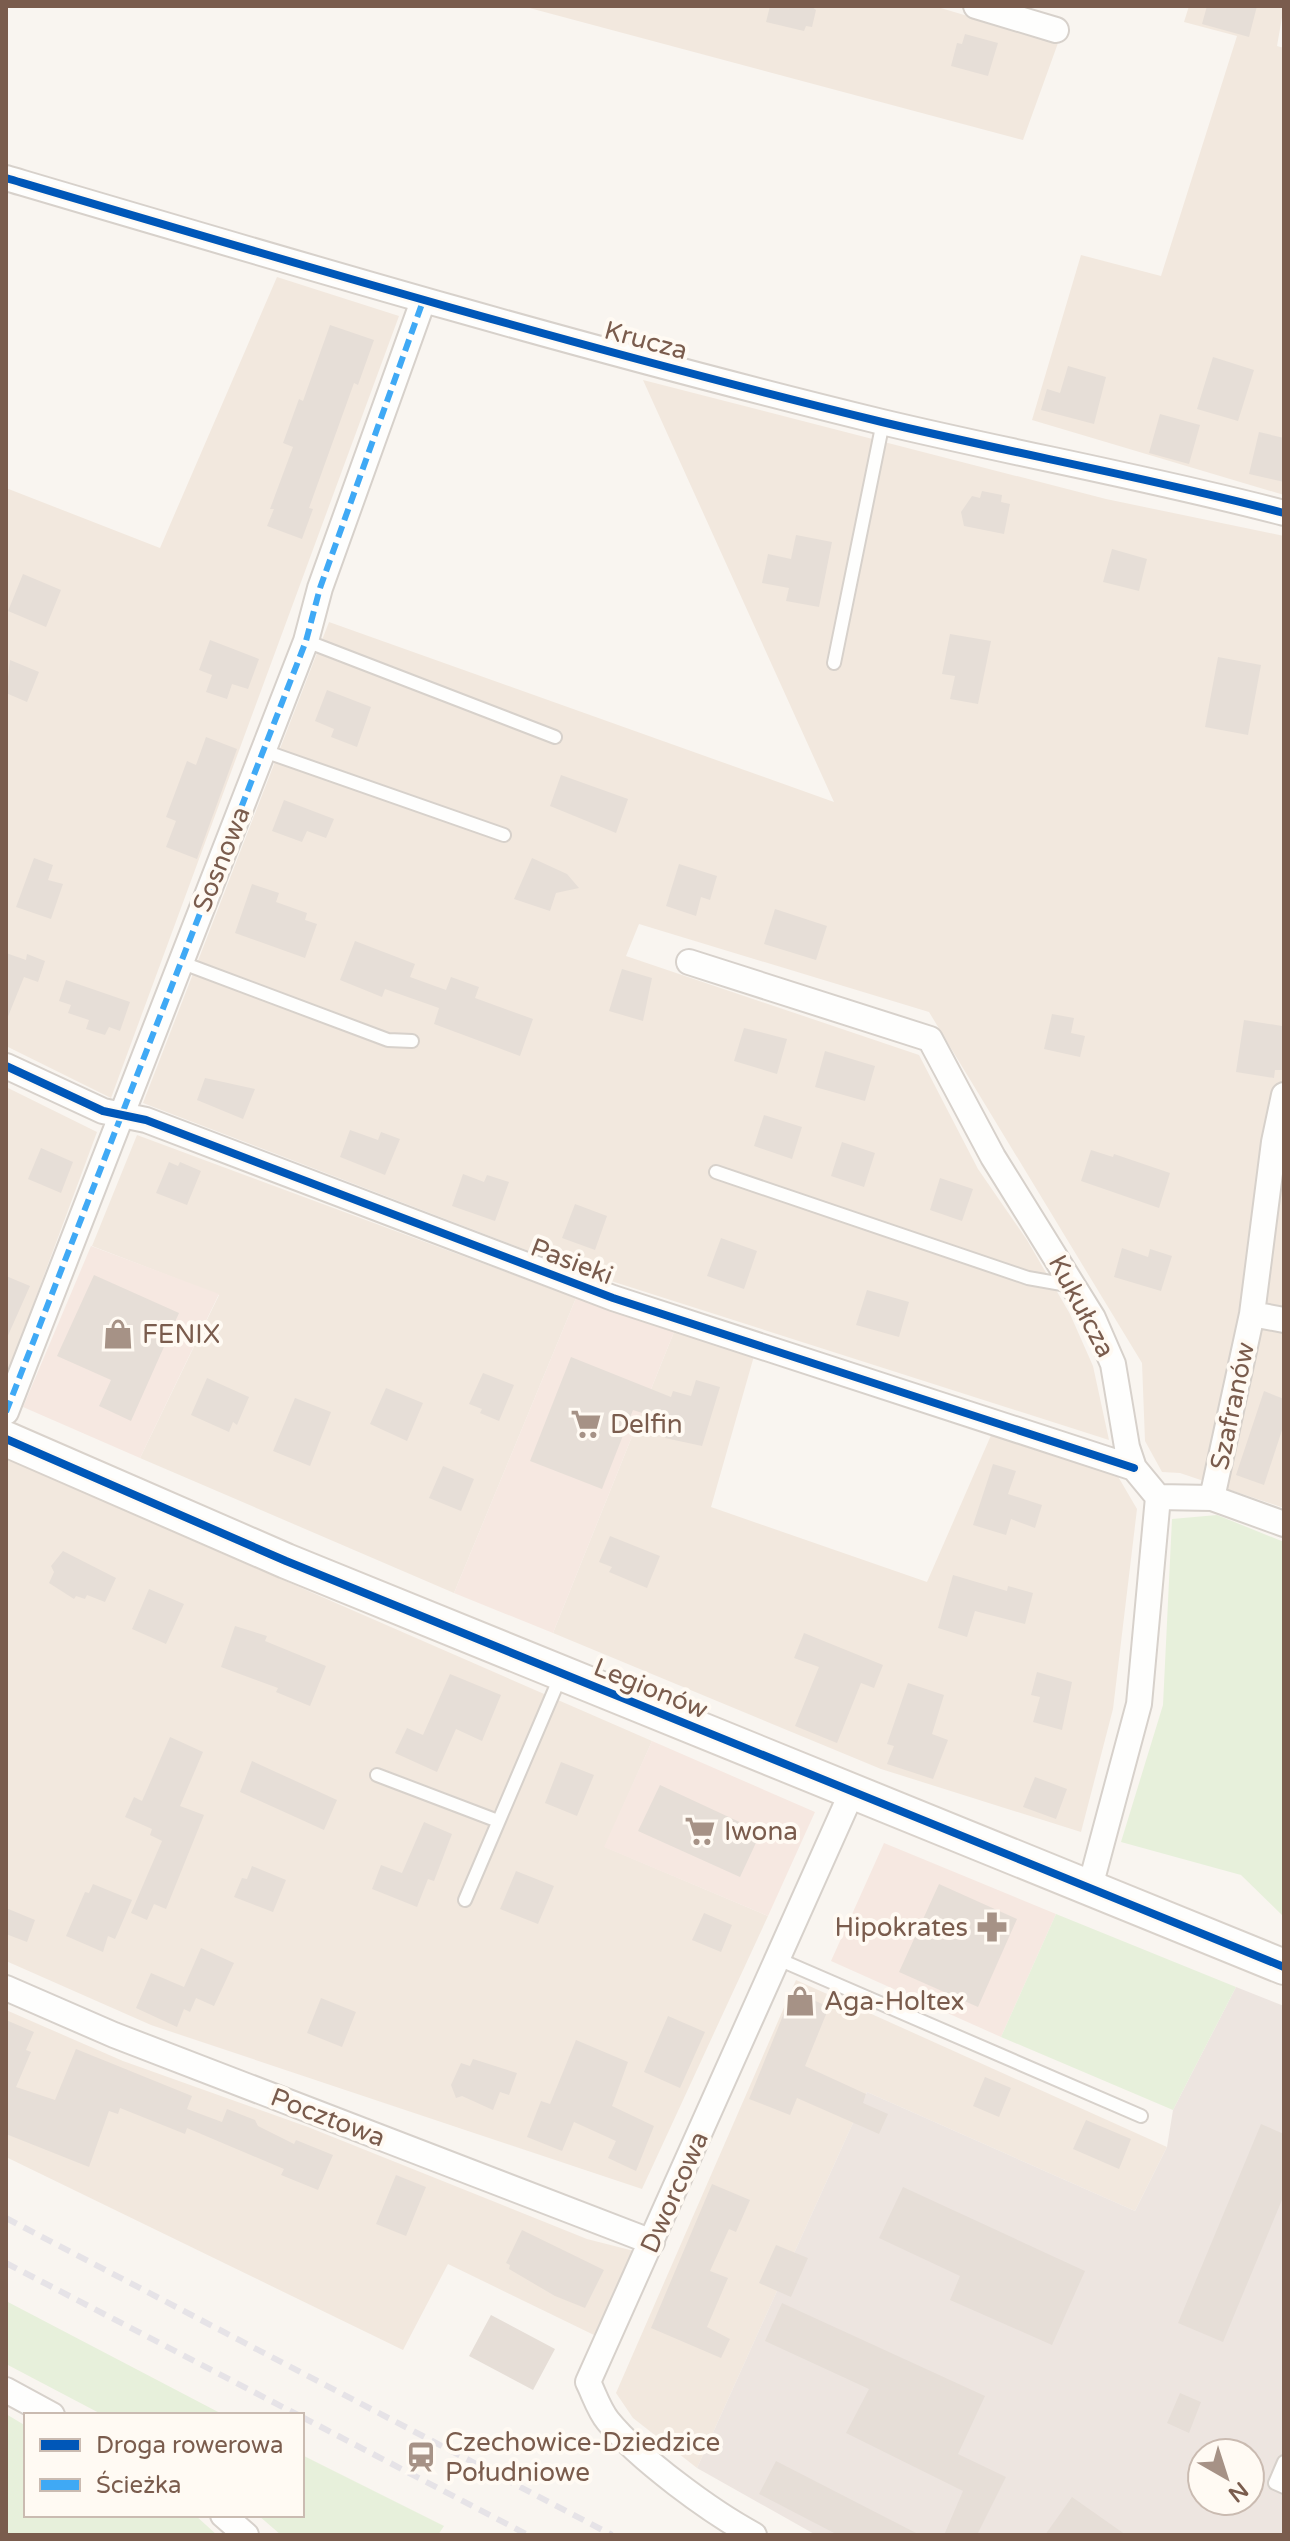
<svg xmlns="http://www.w3.org/2000/svg" width="1290" height="2541" font-family="'Varela Round',sans-serif">
<rect width="100%" height="100%" fill="#f9f5f0"/>
<path fill="#f2e8de" d="M522,6H934L1058,43L1023,140Z
M1189,6H1284L1277,46L1284,48V495L1032,420L1081,255L1161,276L1237,36L1184,22Z
M277,277L399,316L111,1098L6,1046V488L160,548Z
M643,380L1106,499L1284,536V1508L1180,1473L1162,1472L1145,1441L1142,1363L929,1012L639,924L626,956L919,1055L978,1169L1027,1240L1070,1314L1093,1366L1109,1440L586,1273L143,1103L329,622L834,802Z
M6,1087L97,1132L6,1378Z
M137,1135L576,1298L454,1593L140,1458L219,1295L92,1246Z
M674,1332L754,1356L711,1507L927,1582L992,1433L1116,1473L1137,1509L1113,1709L1081,1832L881,1769L553,1633Z
M6,1459L652,1741L605,1847L768,1916L642,2189L151,2025L6,1961Z
M796,1980L1167,2147L1135,2211L867,2092L697,2468L633,2418L616,2393Z
M6,2010L123,2061L308,2127L587,2239L634,2251L594,2335L448,2264L403,2350L6,2157Z"/>
<path fill="#f6e8e1" d="M91,1246L219,1294L140,1458L23,1407Z
M576,1298L674,1332L553,1633L454,1593Z
M652,1741L815,1812L768,1916L604,1847Z
M884,1843L1056,1914L1001,2037L831,1961Z"/>
<path fill="#ede5e0" fill-rule="evenodd" d="M1236,1987L1284,2006V2535H816L697,2468L867,2092L1135,2211L1167,2147L1173,2110ZM1202,2453H1250V2501H1202Z"/>
<path fill="#e7f0db" d="M1217,1515L1284,1542V1917L1241,1875L1121,1842L1163,1705L1172,1519Z
M1056,1914L1236,1987L1173,2110L1001,2037Z
M6,2301L222,2414L223,2415H103L6,2364Z
M6,2414L26,2426V2515H195L217,2535H6Z
M302,2455L444,2526L438,2535H281L258,2515H302Z"/>
<path fill="#e6ded7" d="M770,6H811L816,10L812,27L806,26L804,31L766,22Z
M1207,6H1257L1249,37L1202,24Z
M965,34L998,43L988,76L951,66L957,43L962,44Z
M330,325L374,340L358,385L354,383L309,508L313,509L302,539L267,526L274,509H270L293,447L283,443L299,399L303,401Z
M1213,357L1254,370L1238,421L1197,409Z
M1068,366L1106,377L1094,424L1041,410L1047,389L1060,393Z
M1160,414L1200,425L1189,464L1149,453Z
M1259,432L1284,438V482L1249,474Z
M982,491L1002,495L1001,502L1010,504L1004,534L964,526L961,512L972,496L980,498Z
M796,535L832,542L819,607L786,601L789,588L762,583L768,554L791,559Z
M1112,549L1147,559L1139,591L1103,582Z
M23,574L61,590L46,627L8,611Z
M950,634L991,641L978,704L950,699L955,676L942,674Z
M210,640L259,659L248,689L232,684L227,699L206,692L212,675L199,670Z
M1218,657L1261,665L1248,735L1205,727Z
M10,660L39,672L27,702L6,693Z
M327,690L371,707L357,747L331,737L334,729L315,721Z
M206,737L237,749L197,859L166,847L176,821L166,817L187,761L196,765Z
M561,775L628,799L616,833L550,806Z
M284,800L334,819L326,838L307,831L302,842L272,831Z
M34,858L53,865L48,880L63,884L51,919L16,907Z
M532,858L567,874L579,888L556,893L550,911L514,899Z
M679,864L717,876L710,900L701,897L696,916L666,906Z
M252,884L279,893L276,902L307,913L305,920L317,924L305,958L235,933Z
M775,909L827,926L816,960L764,944Z
M355,941L415,964L410,977L446,990L451,977L479,987L475,998L533,1019L520,1056L434,1024L439,1008L385,989L382,997L340,980Z
M6,953L26,960L27,954L45,961L38,982L24,977L7,1019Z
M622,969L652,978L643,1021L609,1011Z
M66,980L130,1002L120,1031L109,1027L105,1035L86,1029L89,1020L68,1013L71,1005L59,1001Z
M1052,1014L1074,1018L1071,1033L1085,1036L1080,1057L1044,1049Z
M1244,1020L1282,1026L1284,1057L1282,1070H1275L1274,1078L1236,1072Z
M744,1028L787,1039L777,1074L734,1061Z
M825,1051L875,1066L865,1101L815,1087Z
M205,1078L255,1089L243,1119L197,1100Z
M764,1115L802,1127L792,1159L754,1146Z
M350,1130L378,1140L381,1132L400,1139L385,1175L340,1157Z
M842,1142L875,1153L864,1187L831,1176Z
M41,1148L73,1162L61,1193L28,1179Z
M1091,1150L1113,1157L1114,1154L1170,1173L1159,1208L1081,1181Z
M169,1162L178,1166L180,1162L201,1171L187,1205L156,1193Z
M463,1174L484,1182L487,1175L509,1182L495,1221L452,1206Z
M940,1178L973,1189L962,1221L930,1210Z
M575,1204L607,1216L595,1250L562,1238Z
M721,1238L757,1251L744,1289L707,1276Z
M1122,1248L1148,1257L1150,1249L1172,1256L1161,1291L1114,1277Z
M94,1275L179,1313L131,1421L99,1406L111,1380L57,1356Z
M6,1276L30,1286L6,1340Z
M867,1290L909,1302L899,1337L856,1325Z
M571,1357L671,1397L673,1391L691,1396L696,1380L720,1387L702,1446L665,1438L670,1422L633,1410L602,1489L530,1461Z
M483,1373L514,1385L499,1421L480,1413L482,1409L469,1404Z
M207,1378L249,1397L237,1425L233,1422L229,1432L191,1415Z
M386,1388L423,1403L407,1441L370,1424Z
M1264,1391L1284,1399V1424L1264,1485L1236,1475Z
M295,1398L331,1412L310,1466L273,1451Z
M993,1464L1016,1471L1008,1494L1042,1505L1035,1528L1011,1519L1006,1535L973,1525Z
M443,1466L474,1479L461,1511L429,1498Z
M610,1536L660,1556L647,1588L609,1572L612,1567L599,1562Z
M63,1551L116,1578L105,1602L87,1595L85,1599L76,1596L74,1599L49,1583L54,1572L51,1566Z
M953,1575L1007,1591L1008,1586L1033,1593L1025,1624L975,1611L967,1637L938,1628Z
M149,1589L184,1604L166,1644L132,1629Z
M235,1626L267,1636L265,1641L326,1666L310,1706L276,1692L278,1688L221,1667Z
M804,1633L883,1665L874,1688L861,1683L837,1743L795,1726L819,1667L794,1658Z
M1037,1672L1072,1682L1062,1730L1033,1722L1040,1697L1031,1695Z
M450,1674L501,1695L482,1741L456,1729L437,1772L395,1753L407,1728L423,1735Z
M908,1683L944,1695L932,1734L948,1740L933,1779L887,1764L894,1746L887,1744Z
M170,1737L203,1752L180,1806L204,1815L166,1909L154,1904L147,1920L131,1913L162,1841L150,1835L152,1829L125,1817L134,1797L142,1801Z
M252,1761L337,1800L324,1830L240,1792Z
M561,1762L594,1775L577,1816L545,1803Z
M1035,1777L1067,1789L1056,1819L1023,1807Z
M660,1785L761,1832L740,1877L638,1831Z
M424,1822L452,1834L434,1881L428,1879L417,1907L372,1889L381,1865L402,1873Z
M252,1866L286,1880L273,1912L234,1897L242,1878L247,1879Z
M516,1871L554,1886L538,1924L500,1909Z
M93,1884L132,1900L115,1939L108,1936L103,1952L66,1936L85,1892L89,1893Z
M939,1884L1017,1919L978,2007L899,1972Z
M6,1908L35,1920L27,1942L6,1934Z
M704,1913L732,1925L721,1952L692,1940Z
M201,1948L234,1963L214,2006L196,1998L190,2012L184,2009L177,2027L136,2008L151,1973L184,1987Z
M793,1991L829,2007L805,2066L866,2094L863,2103L888,2114L879,2134L797,2098L790,2115L749,2099Z
M321,1998L356,2012L342,2047L307,2033Z
M668,2016L705,2032L680,2088L644,2072Z
M6,2020L34,2032L26,2050L31,2052L16,2087L55,2100L76,2049L192,2096L187,2109L222,2122L227,2109L255,2120L258,2126L294,2144L296,2140L333,2155L318,2190L281,2175L284,2169L187,2128L185,2134L120,2108L118,2114L109,2111L89,2167L6,2134Z
M576,2040L628,2062L612,2106L654,2126L636,2171L608,2158L616,2141L574,2122L562,2151L527,2137L541,2101L550,2104Z
M473,2059L517,2073L509,2095L500,2092L493,2110L462,2096L456,2098L451,2085L461,2063L470,2066Z
M985,2077L1011,2088L999,2117L973,2106Z
M1086,2120L1131,2139L1119,2169L1073,2149Z
M1261,2124L1284,2134V2195L1223,2342L1178,2323Z
M396,2175L426,2187L406,2236L376,2224Z
M712,2184L750,2200L736,2232L729,2229L710,2271L728,2278L707,2327L730,2339L721,2358L651,2328Z
M903,2187L1085,2271L1052,2345L950,2300L960,2276L879,2238Z
M522,2230L604,2270L585,2308L555,2296L509,2269L510,2265L506,2263Z
M776,2245L808,2258L791,2297L759,2283Z
M782,2303L985,2396L958,2454L1006,2477L977,2535H944L963,2491L846,2433L869,2389L765,2341Z
M491,2315L555,2349L533,2390L469,2356Z
M1180,2393L1201,2402L1189,2433L1167,2423Z
M776,2461L920,2535H838L759,2494Z
M1072,2497L1126,2535H1045Z"/>
<g fill="none" stroke-linecap="round" stroke-linejoin="round">
<g stroke="#d7d1cb" stroke-width="16">
<path id="lane" d="M306,641L555,737
M834,663L883,422
M264,751L504,835
M180,962L388,1040L412,1041
M716,1172L1028,1278L1073,1286
M377,1775L498,1821
M465,1900L561,1675
M778,1959L1141,2116
M1284,2462L1275,2483L1284,2487"/>
</g>
<g stroke="#d7d1cb" stroke-width="28">
<path id="street" d="M976,6L1056,30
M6,178C297,264 587,350 882,422C1016,454 1151,478 1284,513
M689,962L930,1039L993,1157L1093,1318L1113,1364L1127,1447L1134,1468L1158,1497L1139,1704L1090,1887
M6,1066L103,1111L146,1120L613,1298L1134,1468
M1252,1314L1274,1142L1284,1095
M6,1412L306,641L320,588L423,301
M1158,1497L1212,1498L1284,1524
M1212,1498L1252,1314L1284,1320
M6,1988L114,2035L652,2242
M6,2390L52,2415
M223,2515L246,2535
M754,2535C711,2512 639,2459 608,2421C599,2410 594,2394 588,2382L852,1792"/>
</g>
<g stroke="#d9d2cb" stroke-width="38">
<path id="secondary" d="M6,1439L286,1561L1284,1967"/>
</g>
<use href="#lane" stroke="#fefefd" stroke-width="12"/>
<use href="#street" stroke="#fefefd" stroke-width="24"/>
<use href="#secondary" stroke="#fefefd" stroke-width="34"/>
<path stroke="#e6e3e7" stroke-width="6" stroke-dasharray="12 8" stroke-linecap="butt" d="M6,2218L612,2535
M6,2263L298,2415
M302,2417L528,2535"/>
<path stroke="#3fa9f5" stroke-width="6" stroke-dasharray="12 6" stroke-linecap="butt" d="M6,1412L306,641L320,588L423,301"/>
<g stroke="#fffaf3" stroke-width="13">
<path id="cycleway" d="M6,178C297,264 587,350 882,422C1016,454 1151,478 1284,513
M6,1066L103,1111L146,1120L613,1298L1134,1468
M6,1439L286,1561L1284,1967"/>
</g>
<use href="#cycleway" stroke="#0057b8" stroke-width="8"/>
</g>
<defs>
<g id="shop-bare" transform="scale(2.4)"><path d="M-5-2.5h2.3a2.7 3.5 0 0 1 5.4 0H5L5.5 6h-11ZM-1.5-2.5h3a1.5 2.3 0 0 0-3 0Z" fill="#a69286" stroke="#fffaf3" stroke-width="2.5" paint-order="stroke"/></g>
<g id="supermarket-bare" transform="scale(2.4)"><path d="M-6-5.5h2.5l.6 2H6L4.5 2H-2.5L-4.4-4H-6ZM-1.5 3.2a1.3 1.3 0 1 0 .1 0ZM3 3.2a1.3 1.3 0 1 0 .1 0Z" fill="#a69286" stroke="#fffaf3" stroke-width="2.5" paint-order="stroke"/></g>
<g id="pharmacy-bare" transform="scale(2.4)"><path d="M-2-6h4v4h4v4h-4v4h-4v-4h-4v-4h4Z" fill="#a69286" stroke="#fffaf3" stroke-width="2.5" paint-order="stroke"/></g>
<g id="station-bare" transform="scale(2.4)"><path d="M-3-6H3Q5-6 5-4V2Q5 4 3 4L4.5 6H3L1.5 4h-3L-3 6H-4.5L-3 4Q-5 4-5 2V-4Q-5-6-3-6ZM-3.5-4v3h7v-3ZM-3.5 1v1.5H-2V1ZM2 1v1.5H3.5V1Z" fill="#a69286" stroke="#fffaf3" stroke-width="2.5" paint-order="stroke"/></g>
</defs>
<g fill-rule="evenodd">
<use href="#shop-bare" x="118" y="1334"/>
<use href="#supermarket-bare" x="586" y="1424"/>
<use href="#supermarket-bare" x="700" y="1831"/>
<use href="#pharmacy-bare" x="992" y="1927"/>
<use href="#shop-bare" x="800" y="2001"/>
<use href="#station-bare" x="421" y="2457"/>
</g>
<g text-anchor="middle" stroke-width="8" stroke-linejoin="round" paint-order="stroke">
<g font-size="26" fill="#7a5c4d" stroke="#fffaf3">
<text transform="translate(646 340) rotate(15)" y="9">Krucza</text>
<text transform="translate(221 859) rotate(-68)" y="9">Sosnowa</text>
<text transform="translate(572 1261) rotate(21)" y="9">Pasieki</text>
<text transform="translate(1082 1306) rotate(62)" y="9">Kukułcza</text>
<text transform="translate(1232 1406) rotate(-78)" y="9">Szafranów</text>
<text transform="translate(651 1688) rotate(22)" y="9">Legionów</text>
<text transform="translate(328 2117) rotate(21)" y="9">Pocztowa</text>
<text transform="translate(674 2192) rotate(-66)" y="9">Dworcowa</text>
</g>
<g font-size="26" fill="#7a5c4d" stroke="#fffaf3" text-anchor="start">
<text x="142" y="1343">FENIX</text>
<text x="610" y="1433">Delfin</text>
<text x="724" y="1840">Iwona</text>
<text x="968" y="1936" text-anchor="end">Hipokrates</text>
<text x="824" y="2010">Aga-Holtex</text>
<text x="445" y="2451">Czechowice-Dziedzice<tspan x="445" dy="30">Południowe</tspan></text>
</g>
</g>
<rect width="1290" height="2541" fill="none" stroke="#7a5c4d" stroke-width="16"/>
<rect x="24" y="2413" width="280" height="104" fill="#fffaf3" stroke="#cabbb1" stroke-width="2"/>
<rect x="40" y="2439" width="40" height="12" fill="#0057b8" stroke="#cabbb1" stroke-width="2"/>
<text x="96" y="2453" font-size="24" fill="#7a5c4d">Droga rowerowa</text>
<rect x="40" y="2479" width="40" height="12" fill="#3fa9f5" stroke="#cabbb1" stroke-width="2"/>
<text x="96" y="2493" font-size="24" fill="#7a5c4d">Ścieżka</text>
<g transform="translate(1226 2477) rotate(141)"><circle r="38" fill="#fffaf3" stroke="#cabbb1" stroke-width="2"/>
<path d="M0-6L14 30L0 20L-14 30Z" fill="#a69286"/>
<text y="-12" font-size="22" font-weight="bold" text-anchor="middle" fill="#7a5c4d">N</text>
</g>
</svg>
